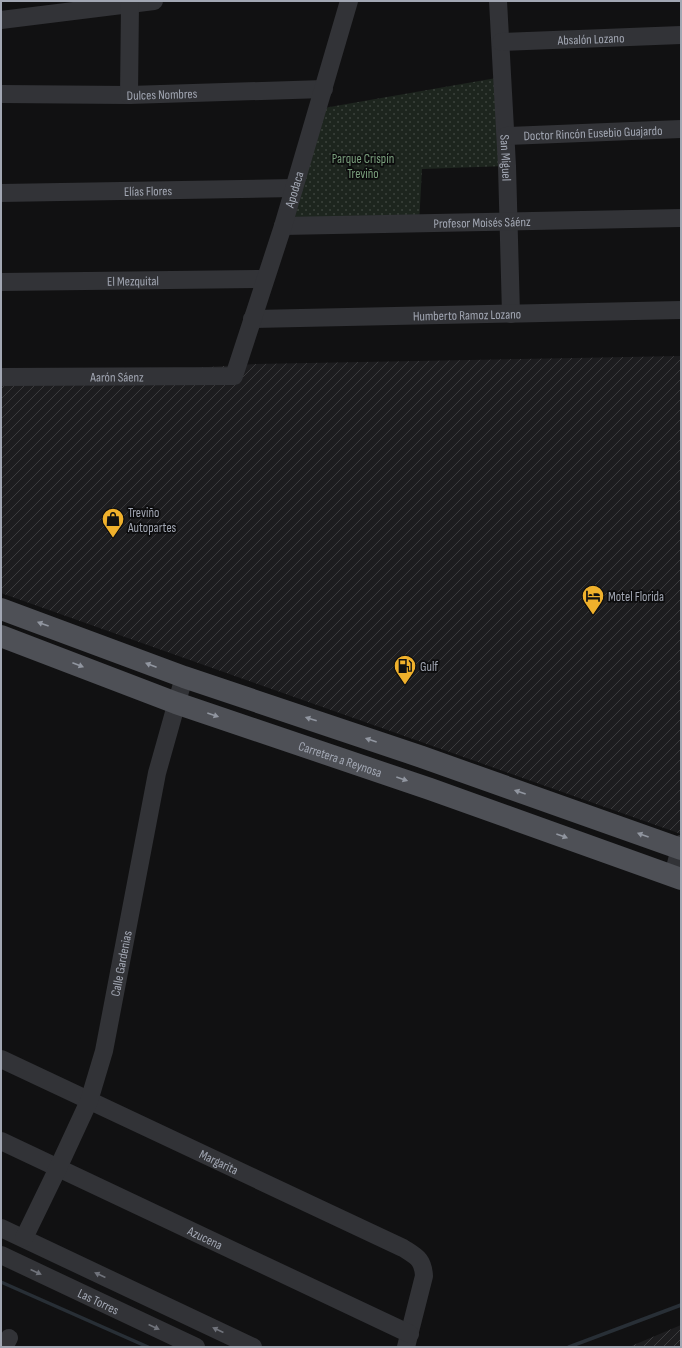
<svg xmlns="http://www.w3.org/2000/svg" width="682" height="1348" font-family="'Sofia Sans Condensed',sans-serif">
<defs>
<pattern id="industrial-furrows" width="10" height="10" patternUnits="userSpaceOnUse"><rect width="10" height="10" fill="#1d1d1f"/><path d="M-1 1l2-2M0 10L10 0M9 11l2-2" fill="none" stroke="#3b3b3d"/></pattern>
<pattern id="park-dots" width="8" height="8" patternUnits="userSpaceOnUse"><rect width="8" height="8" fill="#1d251e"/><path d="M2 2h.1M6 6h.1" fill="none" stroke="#3b423c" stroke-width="1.8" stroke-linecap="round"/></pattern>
</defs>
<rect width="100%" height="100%" fill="#111112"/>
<path fill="url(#industrial-furrows)" d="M681,356V834L1,593V380L256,364Z
M681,1325V1347H629Z"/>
<path fill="url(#park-dots)" d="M502,77L507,166L422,169L419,224L283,226L318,109Z"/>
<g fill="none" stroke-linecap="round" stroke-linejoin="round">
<path stroke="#282f36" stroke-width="3.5" d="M1,1282L148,1347
M569,1347L681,1305"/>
<g stroke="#323337" stroke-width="18">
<path id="s1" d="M498,1L507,166L511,314"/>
<path d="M1,20L154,1"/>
<path id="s2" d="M501,42L681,35"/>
<path id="s3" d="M1,94L129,95L324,89"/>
<path d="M129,95L130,4"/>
<path id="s4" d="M506,136L681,129"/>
<path id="s5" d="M1,193L294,188"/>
<path id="s6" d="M283,226L681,218"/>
<path id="s7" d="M1,282L265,279"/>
<path id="s8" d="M252,319L681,310"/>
<path id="s9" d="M1,377L234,376L283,226L349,1"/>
<path d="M673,876L681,844"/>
<path id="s10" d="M1,1059L403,1248C417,1257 423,1259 424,1276L406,1347"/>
<path id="s11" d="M1,1141L410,1334"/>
<path d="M1,1228L253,1347"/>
<path id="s12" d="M24,1238L58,1168L89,1101L104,1051L157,773L184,677"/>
<path id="s13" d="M1,1255L196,1347"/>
<path d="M4,1347L9,1338"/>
</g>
<g stroke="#4e5056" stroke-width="22">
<path d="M1,609L184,677L422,757L681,849"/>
<path id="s14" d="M1,636L176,703L430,789L681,879"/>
</g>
</g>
<defs><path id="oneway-solid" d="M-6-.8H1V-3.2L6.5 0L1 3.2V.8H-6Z"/></defs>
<g fill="#9196a0">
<use href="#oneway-solid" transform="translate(43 624) rotate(-160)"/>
<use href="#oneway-solid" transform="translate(78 665) rotate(21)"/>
<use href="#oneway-solid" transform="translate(151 665) rotate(-159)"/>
<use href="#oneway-solid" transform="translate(213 715) rotate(19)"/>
<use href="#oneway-solid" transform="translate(311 719) rotate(-162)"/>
<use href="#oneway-solid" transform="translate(371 740) rotate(-161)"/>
<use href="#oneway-solid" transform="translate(402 779) rotate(19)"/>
<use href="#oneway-solid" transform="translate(520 792) rotate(-161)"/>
<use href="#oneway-solid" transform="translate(643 835) rotate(-160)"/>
<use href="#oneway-solid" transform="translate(562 836) rotate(20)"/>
</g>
<g fill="#70737b">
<use href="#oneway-solid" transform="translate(36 1272) rotate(25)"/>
<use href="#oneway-solid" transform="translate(100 1275) rotate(-155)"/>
<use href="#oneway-solid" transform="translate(154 1327) rotate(25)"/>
<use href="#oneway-solid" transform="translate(218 1330) rotate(-155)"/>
</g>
<defs>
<g id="shop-pin" transform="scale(1.15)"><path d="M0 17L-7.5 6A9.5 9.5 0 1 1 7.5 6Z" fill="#f0b12c" stroke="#0c0c0d"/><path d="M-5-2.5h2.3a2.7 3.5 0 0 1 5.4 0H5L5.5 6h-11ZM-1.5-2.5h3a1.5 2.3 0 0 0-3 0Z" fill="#111"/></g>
<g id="hotel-pin" transform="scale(1.15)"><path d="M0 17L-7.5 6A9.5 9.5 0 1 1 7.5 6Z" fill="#f0b12c" stroke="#0c0c0d"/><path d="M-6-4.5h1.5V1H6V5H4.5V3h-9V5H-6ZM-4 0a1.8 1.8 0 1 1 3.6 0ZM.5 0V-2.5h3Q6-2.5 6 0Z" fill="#111"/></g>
<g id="fuel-pin" transform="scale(1.15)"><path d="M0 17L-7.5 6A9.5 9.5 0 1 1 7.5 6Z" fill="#f0b12c" stroke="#0c0c0d"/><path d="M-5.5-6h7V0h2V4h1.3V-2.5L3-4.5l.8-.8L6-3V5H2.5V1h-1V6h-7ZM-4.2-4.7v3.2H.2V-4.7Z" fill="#111"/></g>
</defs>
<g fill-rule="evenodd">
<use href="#shop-pin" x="113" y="519"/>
<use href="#hotel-pin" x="593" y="596"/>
<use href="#fuel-pin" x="405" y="666"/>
</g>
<g text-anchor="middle" stroke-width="3.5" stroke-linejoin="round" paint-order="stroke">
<g font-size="13" fill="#a2a7b3" stroke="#0c0c0d">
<text dy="5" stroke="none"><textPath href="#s2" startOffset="90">Absalón Lozano</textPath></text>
<text dy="5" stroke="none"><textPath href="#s3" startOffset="161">Dulces Nombres</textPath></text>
<text dy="5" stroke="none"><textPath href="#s4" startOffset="87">Doctor Rincón Eusebio Guajardo</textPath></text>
<text dy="5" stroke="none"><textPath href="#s1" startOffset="157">San Miguel</textPath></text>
<text dy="5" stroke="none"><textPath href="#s9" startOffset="429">Apodaca</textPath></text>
<text dy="5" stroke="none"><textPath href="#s5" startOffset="147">Elías Flores</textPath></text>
<text dy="5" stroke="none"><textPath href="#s6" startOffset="199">Profesor Moisés Sáénz</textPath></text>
<text dy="5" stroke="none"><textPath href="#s7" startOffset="132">El Mezquital</textPath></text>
<text dy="5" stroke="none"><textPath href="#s8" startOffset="215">Humberto Ramoz Lozano</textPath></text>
<text dy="5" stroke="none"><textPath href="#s9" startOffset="116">Aarón Sáenz</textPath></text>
<text dy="5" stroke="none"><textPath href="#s14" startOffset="361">Carretera a Reynosa</textPath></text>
<text dy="5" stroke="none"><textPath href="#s12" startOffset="293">Calle Gardenias</textPath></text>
<text dy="5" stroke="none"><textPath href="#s10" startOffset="241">Margarita</textPath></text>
<text dy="5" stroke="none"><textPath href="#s11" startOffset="226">Azucena</textPath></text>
<text dy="5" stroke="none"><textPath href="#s13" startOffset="108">Las Torres</textPath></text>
</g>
<g font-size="13" fill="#799e7c" stroke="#0c0c0d">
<text x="363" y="163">Parque Crispín<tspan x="363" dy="15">Treviño</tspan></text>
</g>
<g font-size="13" fill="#a2a7b3" stroke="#0c0c0d" text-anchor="start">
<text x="128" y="517">Treviño<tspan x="128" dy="15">Autopartes</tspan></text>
<text x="608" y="601">Motel Florida</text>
<text x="420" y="671">Gulf</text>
</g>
</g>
<rect width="682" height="1348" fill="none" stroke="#a2a7b3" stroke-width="4"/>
</svg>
